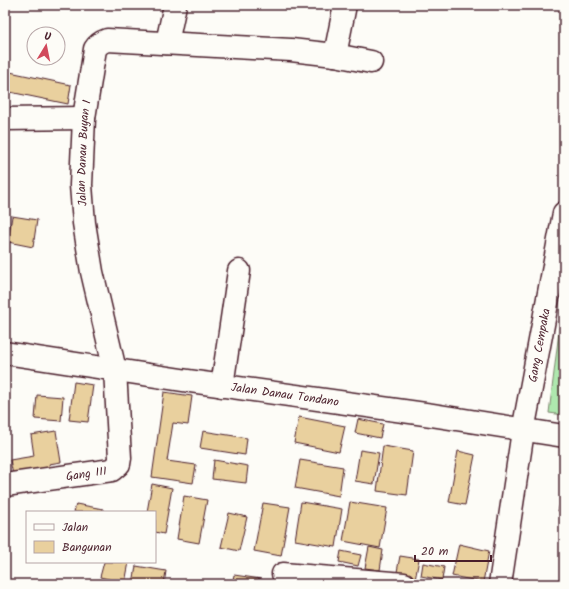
<svg xmlns="http://www.w3.org/2000/svg" width="569" height="589" font-family="Kalam,sans-serif">
<rect width="100%" height="100%" fill="#fdfcf7"/>
<filter id="ink" filterUnits="userSpaceOnUse"><feTurbulence type="fractalNoise" baseFrequency=".025" numOctaves="2"/><feDisplacementMap in="SourceGraphic" scale="8" xChannelSelector="R" yChannelSelector="G"/><feConvolveMatrix kernelMatrix="1 2 1 2 8 2 1 2 1" color-interpolation-filters="sRGB"/></filter>
<g filter="url(#ink)">
<path fill="#aee8ae" stroke="#7c846c" d="M564,291V415L549,413Z"/>
<path fill="#e9d09e" stroke="#4a1f2b" d="M5,71L71,85L68,104L5,91Z
M12,216L37,220L33,247L8,242Z
M74,382L93,385L88,422L69,420Z
M164,392L192,396L188,425L173,423L167,461L196,465L193,483L152,477Z
M37,395L63,397L61,421L35,419Z
M299,417L345,426L339,452L294,443Z
M358,419L383,424L380,438L355,433Z
M56,431L61,462L49,464L50,469L13,475L10,460L34,456L31,435Z
M203,431L247,438L245,455L200,448Z
M383,446L413,451L407,495L377,491Z
M360,450L379,453L374,484L355,481Z
M458,451L475,455L465,505L449,502Z
M214,460L248,466L246,483L212,479Z
M300,460L343,467L339,496L295,488Z
M152,484L172,488L164,534L155,532V512H147Z
M564,488V513L558,511Z
M184,496L207,500L199,543L177,539Z
M301,502L342,509L336,547L295,540Z
M350,502L387,508L380,548L343,541Z
M263,503L290,507L281,556L254,551Z
M76,504L103,509V512H74Z
M229,513L247,517L239,551L221,547Z
M459,544L489,551L483,582L452,576Z
M369,547L383,550L380,570L365,568Z
M341,551L361,555L358,566L339,562Z
M400,556L419,559L415,580L396,577Z
M104,562H129L125,583L100,577Z
M423,563L444,567L442,580L421,576Z
M136,566L166,571L164,584H133Z
M234,575L261,579L260,584H232Z"/>
<g fill="none" stroke-linecap="round" stroke-linejoin="round">
<g stroke="#4a1f2b" stroke-width="25">
<g id="minor">
<path d="M167,43L175,5"/>
<path d="M335,55L345,5"/>
<path d="M5,119L84,118"/>
<path id="s1" d="M5,353L182,380L432,415L564,436"/>
<path d="M222,386L239,271"/>
<path id="s2" d="M5,485L112,470L119,464L120,458L115,370L92,272L84,223L81,185L84,118L95,49C98,44 101,42 107,40L291,50L335,55L371,62"/>
<path d="M283,574L404,584"/>
<path id="s3" d="M500,584L523,431L564,213"/>
</g>
</g>
<use href="#minor" stroke="#fdfcf7" stroke-width="22"/>
</g>
</g>
<g text-anchor="middle" stroke-width="4" stroke-linejoin="round" paint-order="stroke">
<g font-size="12" fill="#4a1f2b" stroke="#fdfcf7">
<text dy="4" stroke="none"><textPath href="#s2" startOffset="432">Jalan Danau Buyan I</textPath></text>
<text dy="4" stroke="none"><textPath href="#s3" startOffset="242">Gang Cempaka</textPath></text>
<text dy="4" stroke="none"><textPath href="#s1" startOffset="283">Jalan Danau Tondano</textPath></text>
<text dy="4" stroke="none"><textPath href="#s2" startOffset="82">Gang III</textPath></text>
</g>
</g>
<rect width="569" height="589" fill="none" stroke="#fdfcf7" stroke-width="20"/>
<rect x="10" y="10" width="549" height="569" fill="none" stroke="#4a1f2b" stroke-width="1.5" filter="url(#ink)"/>
<rect x="26" y="511" width="130" height="52" fill="#fdfcf7" stroke="#b5a4a5"/>
<rect x="34" y="524" width="20" height="6" fill="#fdfcf7" stroke="#b5a4a5"/>
<text x="62" y="531" font-size="12" fill="#4a1f2b">Jalan</text>
<rect x="34" y="541" width="20" height="12" fill="#e9d09e" stroke="#b5a4a5"/>
<text x="62" y="551" font-size="12" fill="#4a1f2b">Bangunan</text>
<g transform="translate(46 46) rotate(10)"><circle r="19" fill="#fdfcf7" stroke="#b5a4a5"/>
<path d="M0-3L7 15L0 10L-7 15Z" fill="#d1495b"/>
<text y="-6" font-size="11" font-weight="bold" text-anchor="middle" fill="#4a1f2b">U</text>
</g>
<path d="M415 555v6h76v-6" fill="none" stroke="#4a1f2b" stroke-width="2"/>
<text x="421" y="555" font-size="12" fill="#4a1f2b" stroke="#fdfcf7" stroke-width="3" paint-order="stroke">20 m</text>
</svg>
